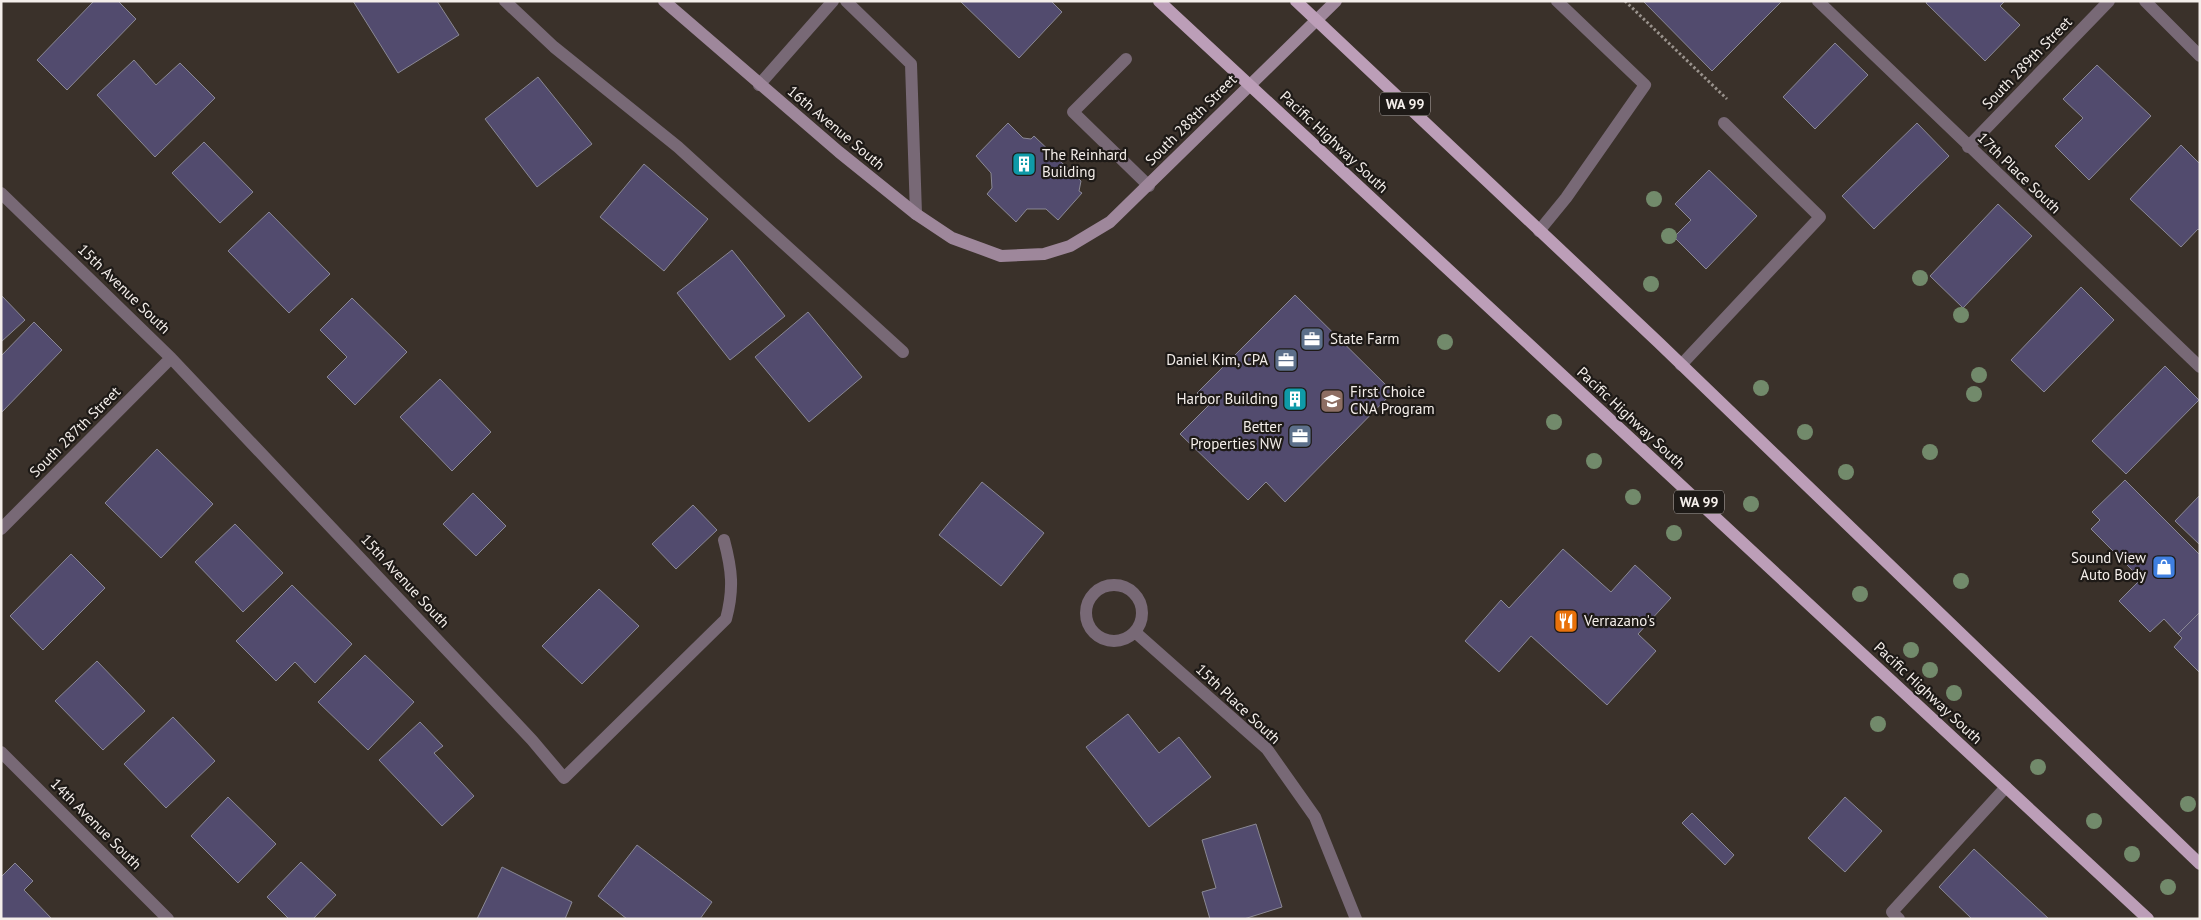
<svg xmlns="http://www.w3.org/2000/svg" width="2201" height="920" font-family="'PT Sans',sans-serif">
<rect width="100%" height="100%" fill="#3a312a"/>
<path fill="#524b6e" stroke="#8a8894" d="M94,1H118L136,19L67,90L37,60Z
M353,1H437L459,35L398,73Z
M960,1H1051L1062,12L1019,58Z
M1643,1H1782L1712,71Z
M1927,1H2005L2000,6L2020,25L1985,61L1926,3Z
M1835,43L1868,75L1815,129L1783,97Z
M134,60L156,85L180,63L215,98L155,157L97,95Z
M2097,65L2151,116L2089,180L2055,146L2083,118L2063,99Z
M538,77L592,144L537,187L485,119Z
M1008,123L1023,138L1031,139L1034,136L1081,181L1079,191L1082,193L1058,220L1046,209H1027L1016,222L987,194L992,188L991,173L976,156Z
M1917,123L1949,156L1874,229L1842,196Z
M204,142L253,192L220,223L172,173Z
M2181,145L2200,164V231L2198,229L2181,247L2130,199Z
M644,164L708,219L664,271L600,217Z
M1709,170L1757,216L1706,269L1674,237L1691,220L1675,204Z
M1998,204L2032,236L1963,308L1930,276Z
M269,212L330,274L289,313L228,251Z
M732,250L785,316L730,360L677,293Z
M2081,287L2114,320L2044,392L2011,360Z
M1,295L25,320L1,342Z
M1295,295L1393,392L1285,502L1266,482L1248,500L1180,434L1209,405L1197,393Z
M352,298L407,352L355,405L327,377L347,357L320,330Z
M808,312L862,377L809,422L755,357Z
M34,322L62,350L1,413V356Z
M2165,366L2199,400L2126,474L2092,441Z
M440,379L491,432L452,471L400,417Z
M157,449L213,504L161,558L105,503Z
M2125,480L2200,555V612L2178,634L2164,619L2150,632L2119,601L2141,579L2091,529L2100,520L2092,512Z
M982,482L1044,533L1001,586L939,535Z
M473,493L506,526L476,556L443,524Z
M2200,495V545L2175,521Z
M693,505L717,530L676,569L652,544Z
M235,524L283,573L243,612L195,562Z
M1563,549L1611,592L1635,565L1671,598L1638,634L1656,651L1607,705L1531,636L1499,672L1465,641L1501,600L1509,608Z
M71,554L105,588L43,650L10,616Z
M292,585L352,644L315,683L295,662L276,681L236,641Z
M599,589L639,626L582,684L542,646Z
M2200,612V673L2174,647L2182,638L2178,634Z
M365,655L414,702L368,750L318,702Z
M97,661L145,711L103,750L55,701Z
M1128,714L1159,753L1179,737L1211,777L1149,827L1086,747Z
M173,717L215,761L166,808L124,764Z
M420,722L443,746L434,753L474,796L442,826L379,760Z
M228,797L276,844L238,883L191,836Z
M1845,797L1882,831L1845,872L1808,838Z
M1692,813L1734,855L1725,865L1682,823Z
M1256,824L1282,907L1244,919H1210L1202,892L1216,888L1202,840Z
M637,845L712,902L700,919H627L598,896Z
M1974,849L2049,919H1972L1939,887Z
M301,862L336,895L313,919H289L267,897Z
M15,863L33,881L24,890L52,919H1V877Z
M502,867L572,902L565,919H477Z"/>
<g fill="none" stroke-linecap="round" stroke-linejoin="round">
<path stroke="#9a938d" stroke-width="3" stroke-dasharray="2.5 2.5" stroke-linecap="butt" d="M1625,1L1727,99"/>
<path stroke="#786976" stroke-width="12" d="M505,1L554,47L678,147L903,352
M846,1L911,64L916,214
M1126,59L1073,112L1149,186
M759,85L833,1
M1539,231L1566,198L1645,85L1557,1
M1681,365L1820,217L1724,123
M1899,919L1892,912L2006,787"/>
<path stroke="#786976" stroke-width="12" d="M1818,1L2200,367
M2145,1L2200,56
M1968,147L2109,1
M1,193L171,358L532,740L564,778L726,619C734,589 732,570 724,540
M1,529L171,358
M1086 613a28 28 0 1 1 56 0a28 28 0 1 1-56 0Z
M1135,632L1267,749L1315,817L1356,919
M1,752L168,919"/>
<path stroke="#9e879b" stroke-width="12" d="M664,1L839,152L916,214L952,238L1001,256L1044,254L1070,246L1110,222L1336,1"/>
<path stroke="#bc9eb8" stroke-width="12" d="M1159,1L2148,919
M1296,1L1658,342L2200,864"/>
</g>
<g fill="#728a6b">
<circle cx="1654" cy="199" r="8"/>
<circle cx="1669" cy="236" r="8"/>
<circle cx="1920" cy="278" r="8"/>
<circle cx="1651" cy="284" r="8"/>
<circle cx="1961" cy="315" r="8"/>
<circle cx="1445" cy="342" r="8"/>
<circle cx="1979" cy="375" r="8"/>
<circle cx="1761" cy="388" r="8"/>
<circle cx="1974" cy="394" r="8"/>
<circle cx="1554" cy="422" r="8"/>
<circle cx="1805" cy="432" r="8"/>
<circle cx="1930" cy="452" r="8"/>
<circle cx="1594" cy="461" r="8"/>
<circle cx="1846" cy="472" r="8"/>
<circle cx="1633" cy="497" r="8"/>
<circle cx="1751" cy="504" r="8"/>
<circle cx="1674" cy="533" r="8"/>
<circle cx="1961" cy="581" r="8"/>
<circle cx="1860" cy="594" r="8"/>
<circle cx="1911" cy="650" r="8"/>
<circle cx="1930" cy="670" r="8"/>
<circle cx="1954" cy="693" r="8"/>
<circle cx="1878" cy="724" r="8"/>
<circle cx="2038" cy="767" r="8"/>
<circle cx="2188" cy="804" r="8"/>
<circle cx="2094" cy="821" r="8"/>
<circle cx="2132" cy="854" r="8"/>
<circle cx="2168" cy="887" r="8"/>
</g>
<defs>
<g id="building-square" transform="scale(1.25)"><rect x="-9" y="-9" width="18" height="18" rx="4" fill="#0f9aa8" stroke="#1e1a17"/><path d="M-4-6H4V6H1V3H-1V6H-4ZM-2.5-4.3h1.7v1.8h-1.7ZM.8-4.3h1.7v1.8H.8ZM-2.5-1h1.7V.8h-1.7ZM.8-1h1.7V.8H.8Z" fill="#fff"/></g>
<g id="office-square" transform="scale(1.25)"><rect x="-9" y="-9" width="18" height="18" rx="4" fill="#5c6f8a" stroke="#1e1a17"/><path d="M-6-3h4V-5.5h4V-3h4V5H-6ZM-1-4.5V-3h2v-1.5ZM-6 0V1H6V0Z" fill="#fff"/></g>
<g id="school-square" transform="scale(1.25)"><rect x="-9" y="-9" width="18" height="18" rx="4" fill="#8d6e63" stroke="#1e1a17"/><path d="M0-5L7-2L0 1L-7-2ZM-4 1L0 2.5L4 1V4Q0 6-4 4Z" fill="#fff"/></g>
<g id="shop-square" transform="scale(1.25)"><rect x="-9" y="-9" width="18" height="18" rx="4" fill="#3f7fe0" stroke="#1e1a17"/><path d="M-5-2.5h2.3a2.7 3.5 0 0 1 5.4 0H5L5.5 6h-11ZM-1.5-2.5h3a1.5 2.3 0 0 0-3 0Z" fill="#fff"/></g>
<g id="restaurant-square" transform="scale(1.25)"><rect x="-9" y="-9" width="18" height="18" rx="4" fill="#e8710a" stroke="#1e1a17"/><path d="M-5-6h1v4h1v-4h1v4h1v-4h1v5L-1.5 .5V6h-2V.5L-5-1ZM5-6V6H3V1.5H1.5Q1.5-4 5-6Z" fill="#fff"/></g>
</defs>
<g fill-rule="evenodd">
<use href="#building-square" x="1024" y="164"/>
<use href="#office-square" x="1312" y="339"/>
<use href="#office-square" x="1286" y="360"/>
<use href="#building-square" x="1295" y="399"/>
<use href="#school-square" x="1332" y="401"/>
<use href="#office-square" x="1300" y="436"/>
<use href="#shop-square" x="2164" y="567"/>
<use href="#restaurant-square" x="1566" y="621"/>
</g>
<g text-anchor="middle" stroke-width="4.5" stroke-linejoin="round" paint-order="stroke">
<g fill="#1e1a17" stroke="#b4aeab" stroke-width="1">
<rect x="1380" y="92.5" width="50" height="23" rx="4"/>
<rect x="1674" y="490.5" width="50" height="23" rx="4"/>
</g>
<g font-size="14" font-weight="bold" fill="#f4eeea">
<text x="1405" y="109">WA 99</text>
<text x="1699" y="507">WA 99</text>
</g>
<g font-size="15" fill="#f4eeea" stroke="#1e1a17">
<text transform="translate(2027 63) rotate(-46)" y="5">South 289th Street</text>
<text transform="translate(1191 120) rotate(-45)" y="5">South 288th Street</text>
<text transform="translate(836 128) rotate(40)" y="5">16th Avenue South</text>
<text transform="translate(1334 142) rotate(43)" y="5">Pacific Highway South</text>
<text transform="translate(2019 173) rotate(44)" y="5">17th Place South</text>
<text transform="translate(124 289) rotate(44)" y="5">15th Avenue South</text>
<text transform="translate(1631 418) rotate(43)" y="5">Pacific Highway South</text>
<text transform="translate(75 432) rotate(-45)" y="5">South 287th Street</text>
<text transform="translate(405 581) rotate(47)" y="5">15th Avenue South</text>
<text transform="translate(1928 693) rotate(43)" y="5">Pacific Highway South</text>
<text transform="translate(1238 704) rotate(43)" y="5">15th Place South</text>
<text transform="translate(96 824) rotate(45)" y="5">14th Avenue South</text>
</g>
<g font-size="15" fill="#f4eeea" stroke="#1e1a17" text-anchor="start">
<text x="1042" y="160">The Reinhard<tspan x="1042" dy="17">Building</tspan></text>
<text x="1330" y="344">State Farm</text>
<text x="1268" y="365" text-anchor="end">Daniel Kim, CPA</text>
<text x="1350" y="397">First Choice<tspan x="1350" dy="17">CNA Program</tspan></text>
<text x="1278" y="404" text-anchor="end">Harbor Building</text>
<text x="1282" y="432" text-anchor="end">Better<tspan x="1282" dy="17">Properties NW</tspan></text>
<text x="2146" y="563" text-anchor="end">Sound View<tspan x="2146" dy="17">Auto Body</tspan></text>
<text x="1584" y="626">Verrazano's</text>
</g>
</g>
<rect width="2201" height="920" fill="none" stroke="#f4eeea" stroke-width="5"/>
</svg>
